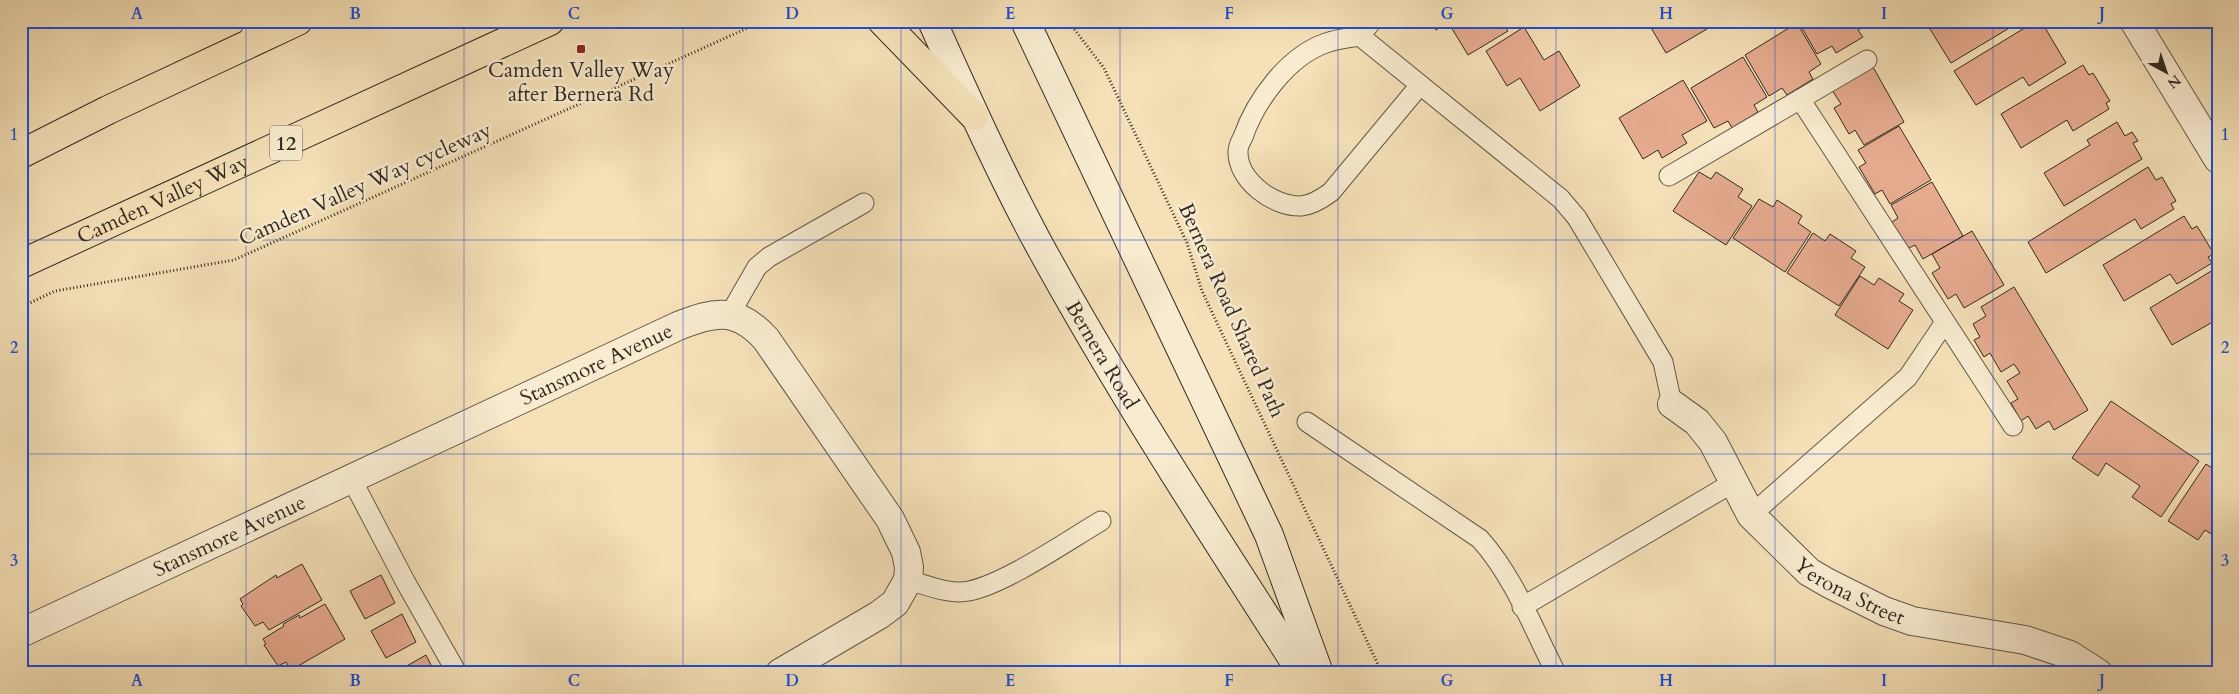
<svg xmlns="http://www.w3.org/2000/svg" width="2239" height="694" font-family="Cardo,serif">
<rect width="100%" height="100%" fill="#f5e0b7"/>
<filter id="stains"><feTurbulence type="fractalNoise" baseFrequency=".004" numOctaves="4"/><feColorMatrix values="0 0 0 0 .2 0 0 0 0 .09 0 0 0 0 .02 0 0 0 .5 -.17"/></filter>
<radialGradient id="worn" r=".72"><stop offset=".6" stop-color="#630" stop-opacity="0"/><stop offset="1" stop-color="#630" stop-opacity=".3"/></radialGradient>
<path fill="#e6ab8f" stroke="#322a21" d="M1431,21H1501L1508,31L1468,55L1448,22L1436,30Z
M1647,21H1702L1707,29L1666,53Z
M1798,21H1871L1872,22L1858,30L1863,37L1836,53L1832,46L1817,54Z
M1925,21H2015L2016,24L1951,63Z
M2036,21H2041L2066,63L2029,86L2023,77L1976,105L1954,71Z
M2209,21H2218V36Z
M1797,23L1821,64L1809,72L1813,79L1787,95L1782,88L1769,96L1745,55Z
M1524,27L1544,60L1559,51L1580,86L1540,111L1520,78L1507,86L1486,51Z
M1743,57L1767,97L1754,105L1758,112L1732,128L1728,121L1714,128L1691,88Z
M2083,65L2089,75L2093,73L2110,101L2106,103L2109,109L2073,131L2067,120L2021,148L2001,114Z
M1873,67L1904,122L1864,145L1855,130L1849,134L1834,108L1841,104L1832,90Z
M1683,80L1707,121L1682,135L1687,143L1662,158L1658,150L1643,159L1619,118Z
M2117,122L2125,136L2132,132L2138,141L2133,143L2142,159L2064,206L2044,173L2090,145L2087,140Z
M1899,126L1931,180L1890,204L1882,190L1875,194L1859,167L1866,163L1858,150Z
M2148,167L2156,180L2162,177L2176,201L2171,204L2174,209L2141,229L2135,219L2046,273L2028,242Z
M1699,172L1711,179L1716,172L1743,189L1738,197L1752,206L1726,245L1673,211Z
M1932,182L1963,236L1923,259L1915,245L1907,249L1892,222L1898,218L1891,205Z
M1759,199L1773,207L1777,200L1802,216L1798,223L1811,232L1785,272L1733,238Z
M2184,216L2192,229L2197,226L2214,254L2208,257L2212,263L2177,284L2170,274L2124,301L2103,265Z
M1972,231L2004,285L1964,308L1956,294L1948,299L1932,273L1940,268L1932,254Z
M1813,233L1825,241L1830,234L1856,251L1851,258L1865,267L1839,306L1787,273Z
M2218,267V319L2172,345L2150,308Z
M1860,276L1874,285L1879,278L1904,294L1899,301L1913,310L1888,349L1835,315Z
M2014,287L2088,410L2054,430L2049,421L2036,429L2028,416L2021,421L2011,403L2018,399L2007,381L2020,373L2014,364L2001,372L1990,353L1984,357L1974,340L1980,337L1973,324L1986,316L1981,307Z
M2111,401L2199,461L2161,517L2132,497L2140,486L2106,463L2098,476L2072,458Z
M2206,464L2218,472V538L2205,530L2198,540L2168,521Z
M302,564L322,600L269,630L263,622L255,626L241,606L243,604L240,599L276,575L277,578Z
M381,575L395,603L365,619L350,591Z
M325,604L345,639L291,670L286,662L278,666L264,645L266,644L263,639L284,626L283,624L299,615L300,618Z
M402,614L416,642L386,658L371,631Z
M426,655L435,673H396V672Z"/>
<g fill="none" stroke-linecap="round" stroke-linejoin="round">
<g stroke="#635846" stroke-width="21">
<path id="lane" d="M1372,21L1360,36L1561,199L1577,218L1663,362L1672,404
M1360,36C1349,38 1337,39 1326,43C1288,56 1256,100 1243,137C1241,141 1238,146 1238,151C1237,180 1273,207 1301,206C1311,205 1323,198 1331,192L1420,85
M244,46L259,21
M1800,99L2013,426
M1669,176L1867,60
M730,314L757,267L769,257L864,203
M1307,422L1480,539C1514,577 1533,628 1556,673
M351,478L406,583L457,673
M1751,515L1908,377L1945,322
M908,580C927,585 949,595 969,591C1005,584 1067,541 1101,521
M1522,607L1734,482"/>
</g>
<g stroke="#635846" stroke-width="30">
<g id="street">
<path d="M2134,21L2218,159"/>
<path id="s1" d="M1672,404L1697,422L1713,442L1751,515L1809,572L1828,583L1884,611L1912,621L2025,640L2070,655L2098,673"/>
<path id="s2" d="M21,633L678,326C715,311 737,307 766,339L890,519L906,552L909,567L908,580L895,603L879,615L780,673"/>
</g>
</g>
<g stroke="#322a21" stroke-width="30">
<g id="secondary">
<path id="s3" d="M932,21C965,94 998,168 1036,239C1117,388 1210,530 1302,673"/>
<path d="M1025,21L1269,535L1319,673"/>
</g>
</g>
<g stroke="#322a21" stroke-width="30">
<g id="primary">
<path d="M882,21L974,116"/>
<path d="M21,154L108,110L298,21"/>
<path id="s4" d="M21,264L550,21"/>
</g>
</g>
<path stroke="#322a21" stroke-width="3" stroke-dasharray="1 2.5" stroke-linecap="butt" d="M1068,21L1104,68L1187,243L1202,291L1382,673
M21,307L55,291L234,260L763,21"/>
<use href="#lane" stroke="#f8ebd0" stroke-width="19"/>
<use href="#street" stroke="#f8ebd0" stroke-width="28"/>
<use href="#secondary" stroke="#f8ebd0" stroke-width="28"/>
<use href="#primary" stroke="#f5e0b7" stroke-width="28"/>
</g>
<path fill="none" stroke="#1d4ed8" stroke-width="1" stroke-opacity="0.55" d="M246,21V673M464,21V673M683,21V673M901,21V673M1120,21V673M1338,21V673M1556,21V673M1775,21V673M1993,21V673M21,240H2218M21,454H2218"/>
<rect fill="#8f2418" stroke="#f8ebd0" stroke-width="2" x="576" y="44" width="10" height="10" rx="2.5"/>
<g text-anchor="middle" stroke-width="5" stroke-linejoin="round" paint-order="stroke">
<rect fill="#f8ebd0" stroke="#6d6456" stroke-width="1" x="270" y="125.5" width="32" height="35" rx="4"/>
<g font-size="20" font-weight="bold" fill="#322a21">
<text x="286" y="150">12</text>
</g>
<g font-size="21" fill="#322a21" stroke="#f8ebd0">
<text x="581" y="77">Camden Valley Way<tspan x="581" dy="24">after Bernera Rd</tspan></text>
</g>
<g font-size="21" fill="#322a21" stroke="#f8ebd0">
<text transform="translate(365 184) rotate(-24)" y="7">Camden Valley Way cycleway</text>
<text dy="7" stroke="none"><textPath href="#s4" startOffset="156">Camden Valley Way</textPath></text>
<text transform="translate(1232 310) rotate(66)" y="7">Bernera Road Shared Path</text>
<text dy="7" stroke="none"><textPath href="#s3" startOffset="375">Bernera Road</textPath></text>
<text dy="7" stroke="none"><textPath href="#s2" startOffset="635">Stansmore Avenue</textPath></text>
<text dy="7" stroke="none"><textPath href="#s2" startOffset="230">Stansmore Avenue</textPath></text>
<text dy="7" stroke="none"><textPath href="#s1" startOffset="265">Yerona Street</textPath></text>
</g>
</g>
<rect width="2239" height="694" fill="none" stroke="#f5e0b7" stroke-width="55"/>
<g transform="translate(2166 72) rotate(140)" stroke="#f8ebd0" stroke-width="4" paint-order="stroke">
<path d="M0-4L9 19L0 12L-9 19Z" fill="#322a21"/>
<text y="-8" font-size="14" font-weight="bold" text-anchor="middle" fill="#322a21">N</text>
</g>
<rect x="28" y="28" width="2184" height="638" fill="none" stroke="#1d4ed8" stroke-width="2"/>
<g font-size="16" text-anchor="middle" font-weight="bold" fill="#1d4ed8">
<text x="137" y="19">A</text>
<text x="355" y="19">B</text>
<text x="574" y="19">C</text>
<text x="792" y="19">D</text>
<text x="1010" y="19">E</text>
<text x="1229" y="19">F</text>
<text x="1447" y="19">G</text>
<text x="1666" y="19">H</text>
<text x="1884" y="19">I</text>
<text x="2102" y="19">J</text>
<text x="14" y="140">1</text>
<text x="2225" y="140">1</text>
<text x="14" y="353">2</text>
<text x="2225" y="353">2</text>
<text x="14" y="566">3</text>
<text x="2225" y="566">3</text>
<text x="137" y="686">A</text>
<text x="355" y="686">B</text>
<text x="574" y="686">C</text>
<text x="792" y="686">D</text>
<text x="1010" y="686">E</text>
<text x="1229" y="686">F</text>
<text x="1447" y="686">G</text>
<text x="1666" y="686">H</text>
<text x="1884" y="686">I</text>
<text x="2102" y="686">J</text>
</g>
<rect width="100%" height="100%" filter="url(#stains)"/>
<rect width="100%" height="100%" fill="url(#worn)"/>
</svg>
